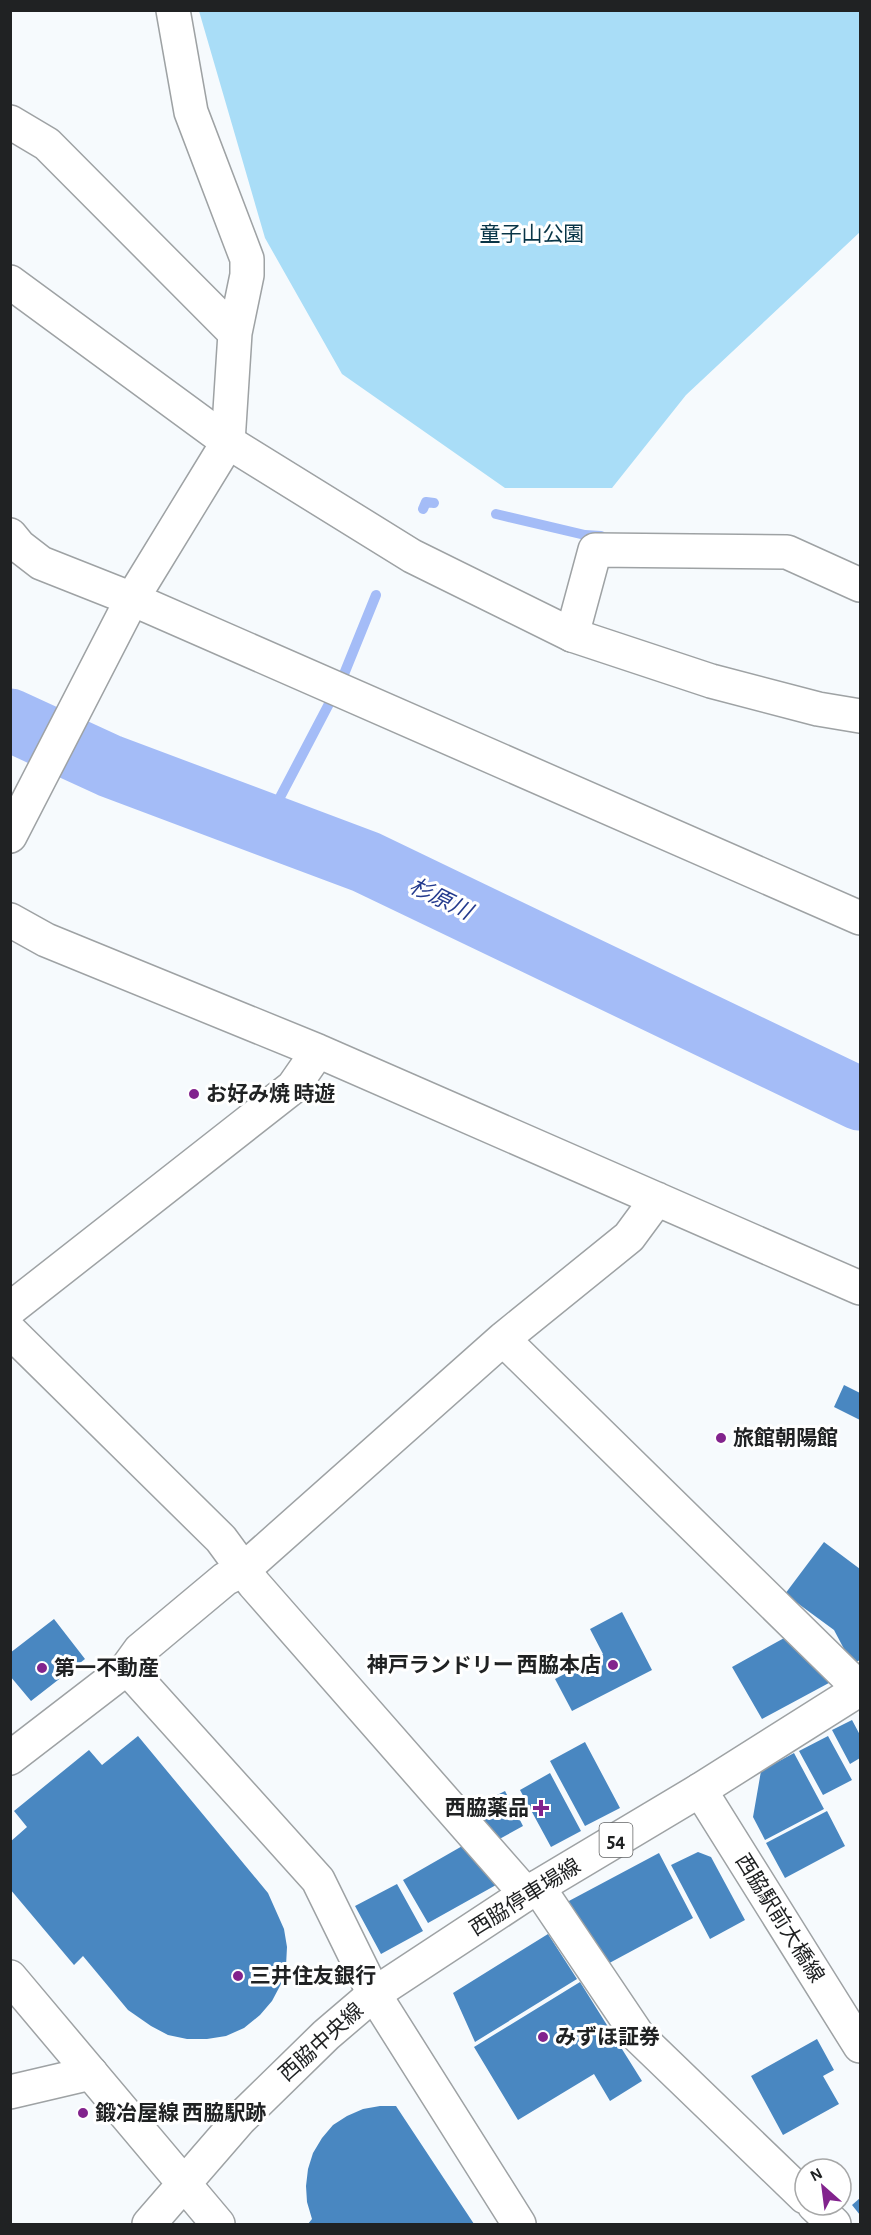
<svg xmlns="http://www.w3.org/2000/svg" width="871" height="2235" font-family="'Alegreya Sans','Noto Sans JP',sans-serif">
<rect width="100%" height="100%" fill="#f6fafd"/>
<path fill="#a9ddf7" d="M199,11H860V232L686,395L612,488H505L342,374L265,238Z"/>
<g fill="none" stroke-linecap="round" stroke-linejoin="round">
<path stroke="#a4bcf7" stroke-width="10" d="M423,509L426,502L434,503
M496,514L585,535L601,536
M266,824L342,679L376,595"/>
<path stroke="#a4bcf7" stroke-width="63" d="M10,720L110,766L366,862L860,1099"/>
</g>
<path fill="#4987c1" d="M844,1385L860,1393V1420L834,1407Z
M824,1542L860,1569V1660L852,1664L834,1630L785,1594Z
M622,1612L652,1670L572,1711L555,1679L603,1654L590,1629Z
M54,1619L85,1659L31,1701L10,1676V1653Z
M795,1632L840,1677L762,1719L732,1667Z
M852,1720L860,1735V1758L850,1764L832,1730Z
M138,1736L268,1893L284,1929L287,1947L286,1966L281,1984L272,2001L260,2015L244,2028L226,2036L207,2039H187L168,2035L151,2026L128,2010L83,1956L74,1965L10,1889V1842L27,1827L14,1811L89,1750L102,1765Z
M828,1736L852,1780L823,1795L799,1751Z
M585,1742L620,1808L585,1826L550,1761Z
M794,1753L824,1809L765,1840L753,1817L761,1771Z
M550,1773L581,1831L551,1847L520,1790Z
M505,1791L523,1826L494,1842L475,1806Z
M827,1811L845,1846L785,1878L766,1843Z
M471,1841L496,1885L428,1923L403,1880Z
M698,1852L711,1857L745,1920L710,1939L671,1865Z
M659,1853L693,1918L602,1967L567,1902Z
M397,1884L423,1931L381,1954L355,1906Z
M548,1934L577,1979L475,2042L453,1993Z
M580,1982L642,2081L610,2101L594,2074L518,2120L474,2047Z
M817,2039L834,2070L823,2076L839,2104L783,2135L751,2076Z
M380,2106H396L474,2224H308L312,2219L307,2202L306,2186L308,2169L313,2153L322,2138L333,2125L347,2116L363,2109Z
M860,2198V2215L852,2205Z"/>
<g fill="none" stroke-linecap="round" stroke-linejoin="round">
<g stroke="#9ea2a4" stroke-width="36">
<path id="minor" d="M10,122L47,144L235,333
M10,535L19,546L41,563L132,599L860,918
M572,635L595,550L787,552L860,585
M10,836L132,599L228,442L235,333L247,275V259L191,112L173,10
M10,920L46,940L318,1051L860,1288
M10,1309L293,1087L318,1051
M10,1331L221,1539L254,1584L526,1894
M503,1339L860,1689
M127,1668L318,1880L374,1994L519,2224
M10,1758L127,1668L140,1650L225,1579L243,1570L503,1339L629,1237L657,1199
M538,1887L639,2037L805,2197
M10,2092L91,2073
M814,2205L834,2224"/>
</g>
<g stroke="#9ea2a4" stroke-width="36">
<path id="tertiary" d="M10,282L228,442L412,556L572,635L711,681L818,709L860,716
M700,1790L860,2046
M10,1977L218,2224
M149,2224L240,2119L326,2035L374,1994"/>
</g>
<g stroke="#9ea2a4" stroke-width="36">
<path id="primary" d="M374,1994L526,1894L700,1790L860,1689"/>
</g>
<use href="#minor" stroke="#fff" stroke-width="33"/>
<use href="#tertiary" stroke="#fff" stroke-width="33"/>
<use href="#primary" stroke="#fff" stroke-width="33"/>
</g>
<g fill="#82238d" stroke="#fff" stroke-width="2">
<circle cx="194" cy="1094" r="6"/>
<circle cx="721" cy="1438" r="6"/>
<circle cx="613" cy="1665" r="6"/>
<circle cx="42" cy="1668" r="6"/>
<path d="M538 1799h6v6h6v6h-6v6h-6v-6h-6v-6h6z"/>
<circle cx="238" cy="1976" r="6"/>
<circle cx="543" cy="2037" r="6"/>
<circle cx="83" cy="2113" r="6"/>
</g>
<g text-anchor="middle" stroke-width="6" stroke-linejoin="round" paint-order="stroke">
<rect fill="#fff" stroke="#636465" stroke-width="1.5" x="599.5" y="1823" width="33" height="34" rx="4.5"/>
<g font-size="20" font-weight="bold" fill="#202223">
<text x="616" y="1847">54</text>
</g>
<g font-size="21" fill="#083547" stroke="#fff">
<text x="532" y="241">童子山公園</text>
</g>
<g font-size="21" font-weight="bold" fill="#202223" stroke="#fff" text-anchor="start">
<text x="206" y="1101">お好み焼 時遊</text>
<text x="733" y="1445">旅館朝陽館</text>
<text x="601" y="1672" text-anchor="end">神戸ランドリー 西脇本店</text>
<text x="54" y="1675">第一不動産</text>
<text x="529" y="1815" text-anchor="end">西脇薬品</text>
<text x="250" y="1983">三井住友銀行</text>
<text x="555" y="2044">みずほ証券</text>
<text x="95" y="2120">鍛冶屋線 西脇駅跡</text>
</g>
<g font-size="21" fill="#202223" stroke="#fff">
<text transform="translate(525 1897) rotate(-32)" y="7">西脇停車場線</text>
<text transform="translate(780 1918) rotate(58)" y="7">西脇駅前大橋線</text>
<text transform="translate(321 2042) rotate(-42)" y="7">西脇中央線</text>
</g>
<g font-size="22" font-style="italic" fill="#243b8e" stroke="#fff">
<text transform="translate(441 898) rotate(26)" y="8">杉原川</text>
</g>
</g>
<rect width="871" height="2235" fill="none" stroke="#202223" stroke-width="24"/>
<g transform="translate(823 2187) rotate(332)"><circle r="28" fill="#ffffff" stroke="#a6a7a7" stroke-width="1.5"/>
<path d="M0-4.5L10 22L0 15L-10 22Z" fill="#82238d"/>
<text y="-9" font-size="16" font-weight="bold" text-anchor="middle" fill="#202223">N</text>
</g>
</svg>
